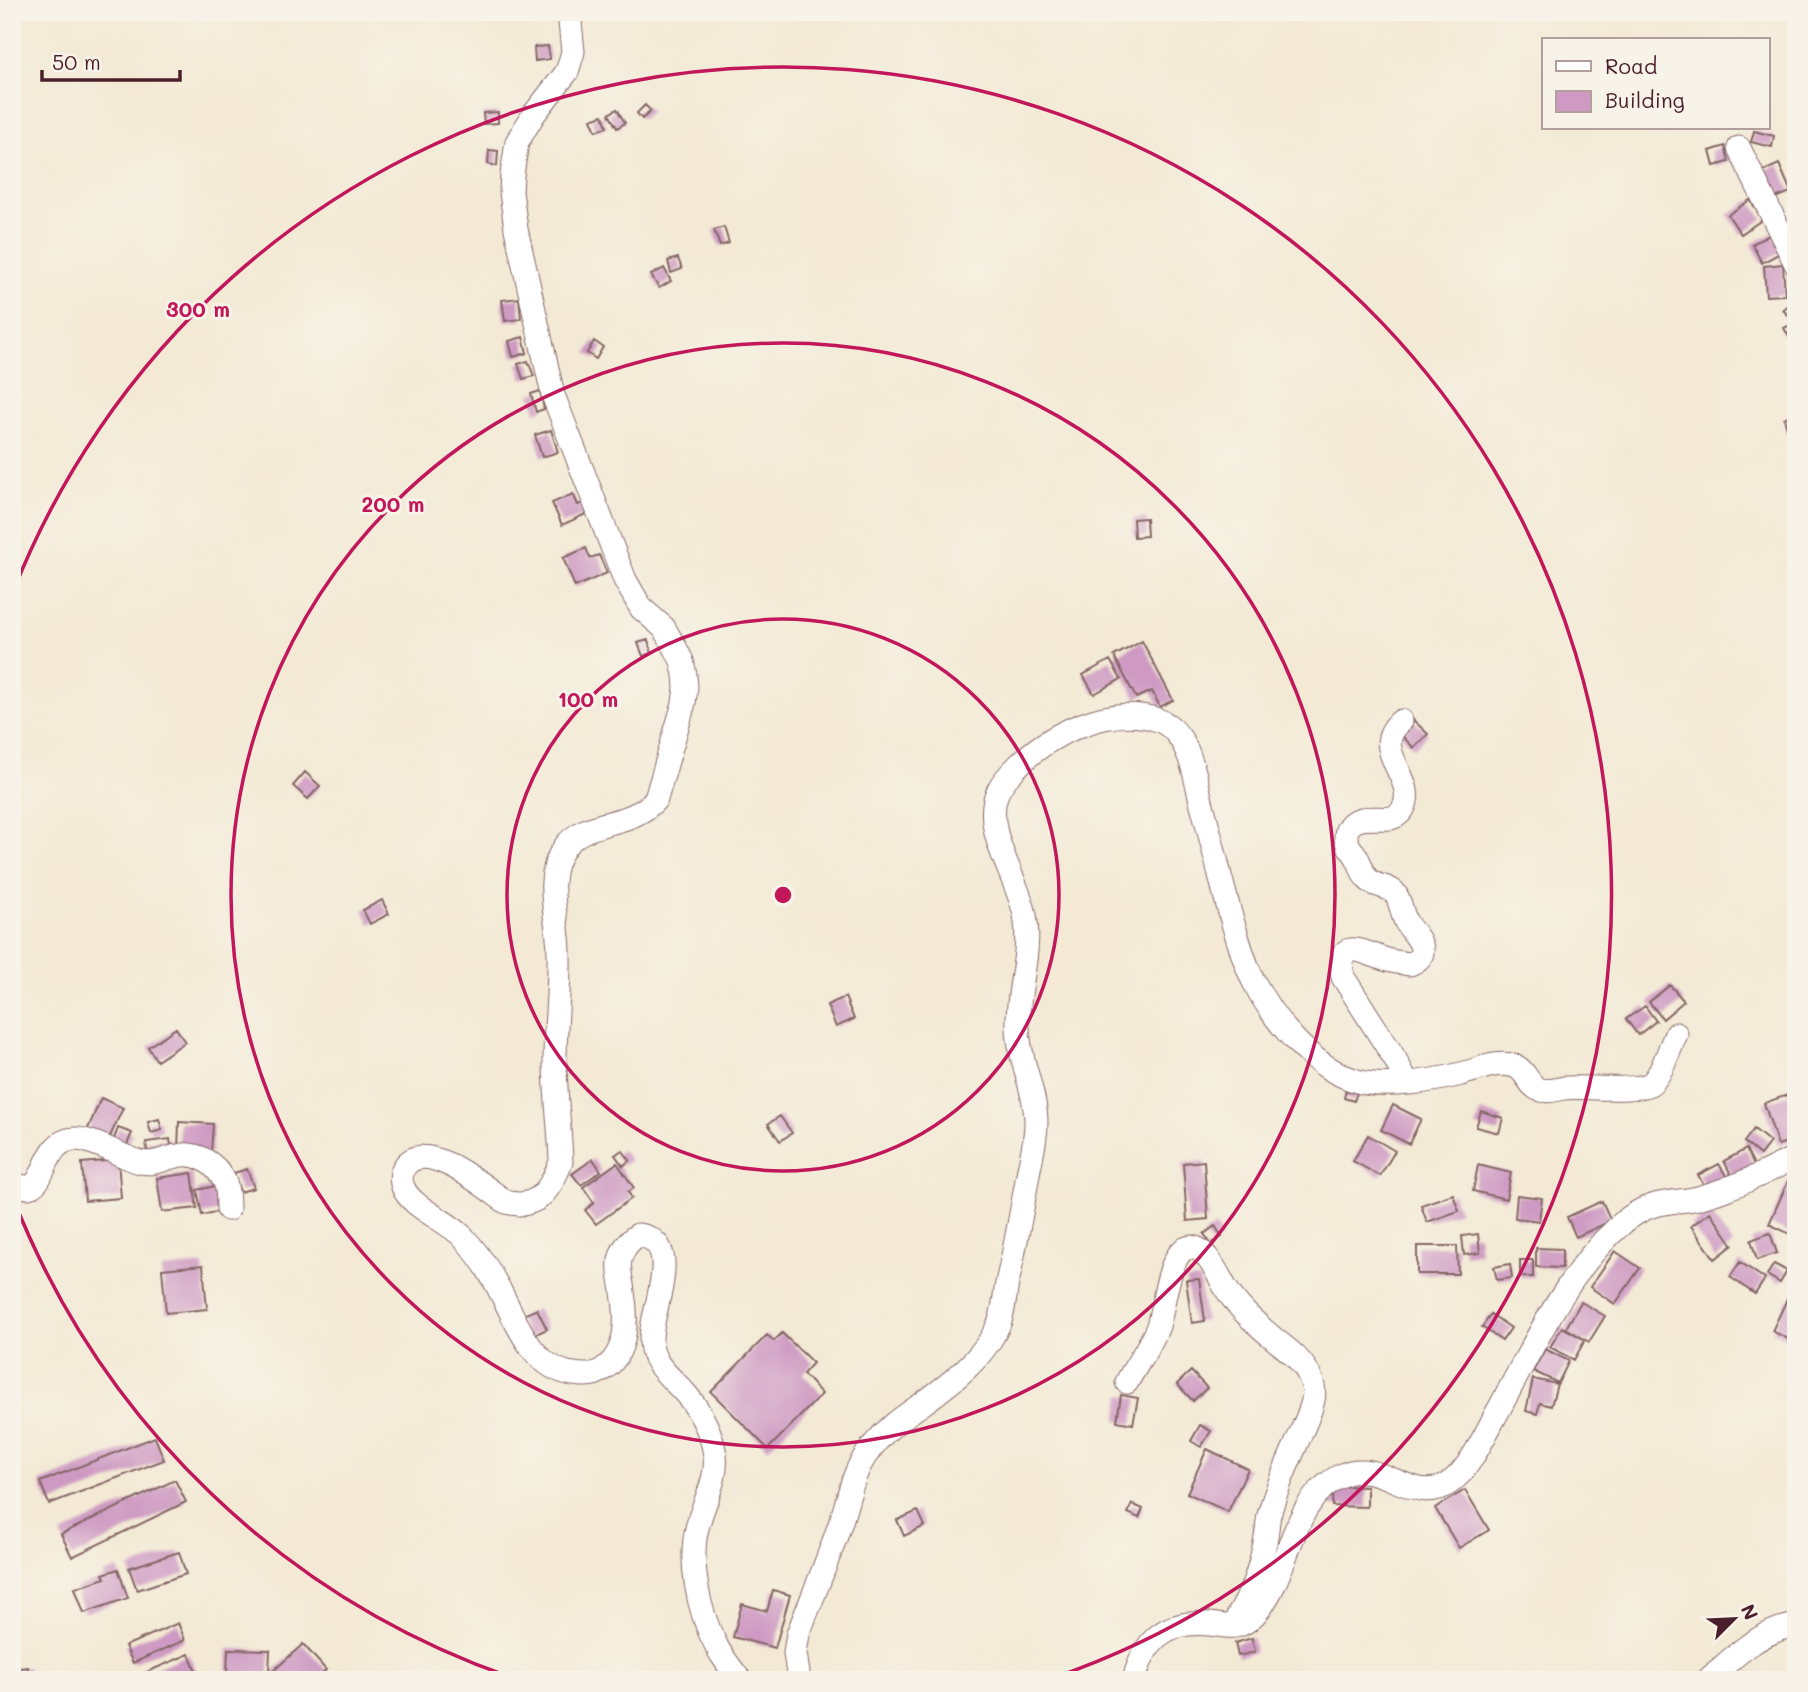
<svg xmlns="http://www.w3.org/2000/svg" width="1808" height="1692" font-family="Mali,sans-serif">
<rect width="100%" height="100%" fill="#f7f3e8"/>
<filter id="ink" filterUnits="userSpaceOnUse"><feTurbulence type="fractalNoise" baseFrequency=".0143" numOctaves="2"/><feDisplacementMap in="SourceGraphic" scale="14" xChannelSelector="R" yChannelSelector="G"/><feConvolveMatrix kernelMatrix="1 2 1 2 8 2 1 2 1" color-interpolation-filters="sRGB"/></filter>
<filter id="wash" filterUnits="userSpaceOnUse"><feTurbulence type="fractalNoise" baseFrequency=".00686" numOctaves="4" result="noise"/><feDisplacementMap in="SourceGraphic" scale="28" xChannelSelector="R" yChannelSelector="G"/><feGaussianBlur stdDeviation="1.57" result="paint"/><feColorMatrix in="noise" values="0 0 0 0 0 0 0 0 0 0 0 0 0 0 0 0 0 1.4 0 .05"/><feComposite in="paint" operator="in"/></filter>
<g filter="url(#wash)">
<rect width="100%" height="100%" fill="#f3e9d4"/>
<g id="blocks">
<path fill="#ce99c2" d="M548,46L550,59L535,61L534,47Z
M645,105L651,111L642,119L637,113Z
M617,109L625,123L617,128L609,114Z
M498,112V123L484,124L483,113Z
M603,115L607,127L596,131L591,119Z
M1754,131L1774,136L1772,147L1751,142Z
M1725,146L1729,162L1714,166L1710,151Z
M489,150L498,151L497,166L488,164Z
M1779,164L1791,192L1770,200L1759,173Z
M1750,200L1763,219L1741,234L1728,215Z
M724,227L729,243L720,246L714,230Z
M1773,233L1782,252L1762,263L1752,244Z
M678,258L682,269L671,273L668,261Z
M1783,264L1785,295L1766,296L1764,266Z
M664,268L671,281L659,288L651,275Z
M519,298L521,319L505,321L502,300Z
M1796,298V323L1783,310Z
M1792,324L1796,331V336L1790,339L1784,328Z
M523,337L527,353L513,357L509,341Z
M594,341L603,347L596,359L587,353Z
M528,361L534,376L523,379L518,364Z
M540,391L544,409L536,412L531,394Z
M1796,413V428L1788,431L1784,418Z
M551,430L558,452L542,457L535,435Z
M573,494L578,505L583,503L588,513L562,525L552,503Z
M1146,518L1147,536L1134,537L1133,519Z
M586,548L590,558L599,555L607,573L575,587L563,558Z
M648,640L652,653L643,656L638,643Z
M1142,641L1173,700L1160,707L1152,691L1136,698L1114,656Z
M1110,660L1121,679L1094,694L1083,675Z
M1410,717L1428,734L1414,748L1397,731Z
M305,772L320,786L308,799L293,786Z
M382,900L389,914L370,924L363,910Z
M1670,985L1684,1001L1663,1019L1649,1002Z
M845,997L854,1019L836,1027L827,1005Z
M1645,1006L1656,1021L1638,1035L1626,1019Z
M176,1028L185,1042L157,1061L148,1047Z
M1346,1090L1357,1093L1354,1101L1344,1098Z
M1796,1092V1139L1778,1145L1764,1103Z
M101,1098L123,1108L108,1141L87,1131Z
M1393,1105L1421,1119L1409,1144L1381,1130Z
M1481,1111L1503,1118L1499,1133L1476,1127Z
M780,1116L792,1133L780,1141L768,1124Z
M159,1119L162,1130L151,1133L148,1122Z
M179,1122L213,1124L211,1153L178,1151Z
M118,1128L132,1133L126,1147L113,1142Z
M1754,1129L1770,1142L1760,1155L1744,1142Z
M1368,1135L1395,1151L1380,1176L1353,1161Z
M170,1139L172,1154L148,1157L146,1142Z
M1746,1149L1755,1167L1733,1178L1724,1161Z
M622,1150L630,1160L623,1166L615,1155Z
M593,1159L601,1171L581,1185L572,1174Z
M118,1160L121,1198L85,1201L82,1163Z
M1204,1161L1208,1219L1187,1221L1183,1163Z
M617,1163L634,1188L628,1192L632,1198L596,1224L585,1210L594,1203L583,1187Z
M1719,1164L1728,1179L1707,1191L1698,1175Z
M1478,1165L1511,1173L1506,1199L1473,1191Z
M247,1169L254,1188L240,1192L234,1173Z
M192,1173L197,1208L162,1212L157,1178Z
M1788,1181L1796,1184V1237L1769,1224Z
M220,1185L225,1210L202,1215L197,1190Z
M1453,1194L1459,1211L1427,1222L1421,1205Z
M1517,1195L1542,1198L1539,1221L1515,1218Z
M1602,1201L1611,1221L1576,1237L1567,1217Z
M1710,1212L1733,1245L1715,1259L1691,1226Z
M1215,1226L1222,1237L1211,1244L1204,1234Z
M1770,1233L1777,1253L1757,1260L1751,1240Z
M1478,1234L1480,1253L1464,1255L1462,1236Z
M1417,1246H1457L1458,1274H1417Z
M1536,1248L1562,1249V1268L1536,1267Z
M1615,1251L1640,1268L1615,1304L1590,1287Z
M1520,1260H1533V1277H1520Z
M1740,1262L1765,1279L1755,1294L1730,1277Z
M1510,1264L1512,1278L1497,1280L1494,1267Z
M1774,1264L1787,1271L1780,1283L1767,1275Z
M203,1265L207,1309L166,1313L162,1269Z
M1199,1279L1205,1321L1192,1323L1186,1280Z
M1787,1299L1796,1303V1343L1772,1331Z
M1581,1302L1605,1316L1589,1342L1566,1328Z
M537,1309L547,1329L528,1338L519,1317Z
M1491,1314L1511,1328L1502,1341L1482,1327Z
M1562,1327L1585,1340L1574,1360L1550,1347Z
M782,1333L813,1363L803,1374L822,1394L768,1449L711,1392L767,1335L774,1341Z
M1545,1349L1569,1361L1558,1383L1533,1371Z
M1191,1371L1207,1388L1193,1401L1177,1384Z
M1533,1379L1557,1384L1551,1406L1540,1403L1537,1414L1526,1411Z
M1121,1395L1138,1398L1133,1424L1117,1421Z
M1200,1425L1211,1431L1201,1447L1191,1441Z
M155,1437L164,1460L49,1504L40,1482Z
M1207,1449L1248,1469L1228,1512L1187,1493Z
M175,1480L186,1502L72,1557L61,1534Z
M1333,1486L1367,1487V1507L1332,1506Z
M1465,1490L1489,1530L1459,1548L1435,1508Z
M1132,1504L1143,1509L1139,1518L1128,1513Z
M918,1511L925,1526L904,1536L897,1520Z
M179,1552L186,1574L137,1590L129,1568Z
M118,1569L128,1598L84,1613L75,1588L105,1578L103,1574Z
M773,1590L790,1595L775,1648L733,1637L742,1604L767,1611Z
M178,1623L185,1640L133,1663L125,1646Z
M1252,1638L1255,1652L1238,1656L1235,1643Z
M303,1644L326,1670L316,1680H276L270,1674Z
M228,1649L270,1650L269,1674L227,1673Z
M189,1654L200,1680H128Z
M28,1667L29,1680H12V1669Z"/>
</g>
</g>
<g filter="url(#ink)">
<use href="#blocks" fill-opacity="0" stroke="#856666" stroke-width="2"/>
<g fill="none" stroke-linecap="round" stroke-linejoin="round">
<g stroke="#856666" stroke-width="25">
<path id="minor" d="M569,12L573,52L567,72L534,114L517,142L512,175L511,192L516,229L553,395L625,580L641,608L664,628L676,649L682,661L685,675L686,687L684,703L656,799C631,829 585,817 564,848C542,879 559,919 559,953C560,988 555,1024 555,1060C555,1094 560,1128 561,1162C551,1188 538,1211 506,1202C487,1189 426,1137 405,1166C401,1172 400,1180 403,1187C411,1208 447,1220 463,1237C475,1250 486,1265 494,1280C514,1313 528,1368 573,1374C580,1375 587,1376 594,1374C628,1361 628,1322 623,1292C622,1281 618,1270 620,1260C622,1250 629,1240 638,1235C687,1241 649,1312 651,1342C652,1365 671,1377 685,1393C700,1410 712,1433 715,1455C718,1478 705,1499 699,1521C687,1558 698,1611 716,1645C722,1658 732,1669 740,1680
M1739,148L1796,264
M1401,721C1367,750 1420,779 1403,809C1401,813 1396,817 1391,818C1377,820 1354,813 1347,830C1345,835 1346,840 1348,845C1351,850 1355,853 1357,858C1361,864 1362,872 1366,877C1373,887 1386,885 1394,892C1401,900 1401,912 1406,922C1410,930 1421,939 1422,949C1423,957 1417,961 1410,964C1402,963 1394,962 1387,960C1364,953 1335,934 1343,977L1395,1059L1407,1082
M12,1184C17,1185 23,1187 28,1187C47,1185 43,1141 74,1139C93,1138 121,1157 140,1162C154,1165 163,1159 177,1156C196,1151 216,1163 225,1182C228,1190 228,1200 228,1209
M1127,1382C1137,1363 1151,1345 1158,1326C1164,1307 1168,1255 1187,1248C1203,1241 1219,1276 1225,1287C1237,1307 1254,1322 1272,1337C1285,1348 1301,1358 1309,1375C1313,1383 1315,1391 1313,1400C1310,1415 1303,1427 1298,1440C1287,1464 1276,1490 1269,1515C1267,1525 1267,1536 1264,1547C1259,1571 1251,1595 1238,1616
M799,1680L795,1653L798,1634C812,1598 827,1563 839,1527C848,1503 851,1476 866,1455C873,1445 882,1435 891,1427C901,1418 912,1411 922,1404C951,1383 987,1356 1000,1321C1004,1309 1005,1295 1007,1283C1015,1249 1021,1215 1027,1180C1030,1161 1036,1142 1036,1123C1036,1091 1019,1061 1018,1029C1016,990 1032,954 1025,915C1018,879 984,833 996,796C999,787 1005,779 1012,772C1044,736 1108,703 1158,720C1167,723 1174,729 1180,738C1192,756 1196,780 1201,801C1213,844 1222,888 1235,930C1241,949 1246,967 1255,984C1276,1024 1313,1068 1357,1081C1384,1089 1434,1081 1461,1074C1478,1070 1501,1059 1517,1067C1526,1072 1528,1083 1536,1088C1544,1093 1555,1090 1564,1088C1584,1086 1636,1092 1650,1084C1661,1077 1670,1047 1676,1034
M1134,1680C1145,1638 1166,1620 1210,1624C1228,1626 1239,1631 1254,1615C1292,1575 1287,1501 1342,1475C1380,1457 1413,1506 1448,1484C1470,1470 1485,1434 1498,1411C1530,1352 1566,1274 1616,1229C1624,1221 1635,1213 1646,1208C1662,1201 1681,1202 1698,1198C1708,1195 1719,1192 1728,1188C1752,1180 1773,1168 1796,1157
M1708,1680C1734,1656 1760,1631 1796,1625"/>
</g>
<use href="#minor" stroke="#fff" stroke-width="23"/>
</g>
</g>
<g fill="none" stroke="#c2185b" stroke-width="3.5">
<circle cx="783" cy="895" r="276"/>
<circle cx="783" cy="895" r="552"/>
<path d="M513 1678A828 828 0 0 1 13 1198M13 592A828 828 0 1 1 1053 1678"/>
</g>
<circle cx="783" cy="895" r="10" fill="#c2185b" stroke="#f7f3e8" stroke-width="3.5"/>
<g font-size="21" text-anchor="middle" font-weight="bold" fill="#c2185b" stroke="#f7f3e8" stroke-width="6" stroke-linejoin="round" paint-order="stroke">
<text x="198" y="317">300 m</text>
<text x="393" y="512">200 m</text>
<text x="588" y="707">100 m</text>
</g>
<rect width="1808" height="1692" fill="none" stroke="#f7f3e8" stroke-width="42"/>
<rect x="1542" y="38" width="228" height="91" fill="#f7f3e8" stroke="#b29e9c" stroke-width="2"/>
<rect x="1556" y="61" width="35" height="10" fill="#ffffff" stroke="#b29e9c" stroke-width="2"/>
<text x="1605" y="74" font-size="21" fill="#4a1f2b">Road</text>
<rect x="1556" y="91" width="35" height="21" fill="#ce99c2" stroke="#b29e9c" stroke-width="2"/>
<text x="1605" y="108" font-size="21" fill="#4a1f2b">Building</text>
<g transform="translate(1734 1619) rotate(66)" stroke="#f7f3e8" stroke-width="5" paint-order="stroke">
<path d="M0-5L12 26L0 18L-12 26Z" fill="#4a1f2b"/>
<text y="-10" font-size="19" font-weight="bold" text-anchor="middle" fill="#4a1f2b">N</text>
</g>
<path d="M42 70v10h138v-10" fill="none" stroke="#4a1f2b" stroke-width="3.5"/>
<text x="52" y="70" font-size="21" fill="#4a1f2b" stroke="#f7f3e8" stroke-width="5" paint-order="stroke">50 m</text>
</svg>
